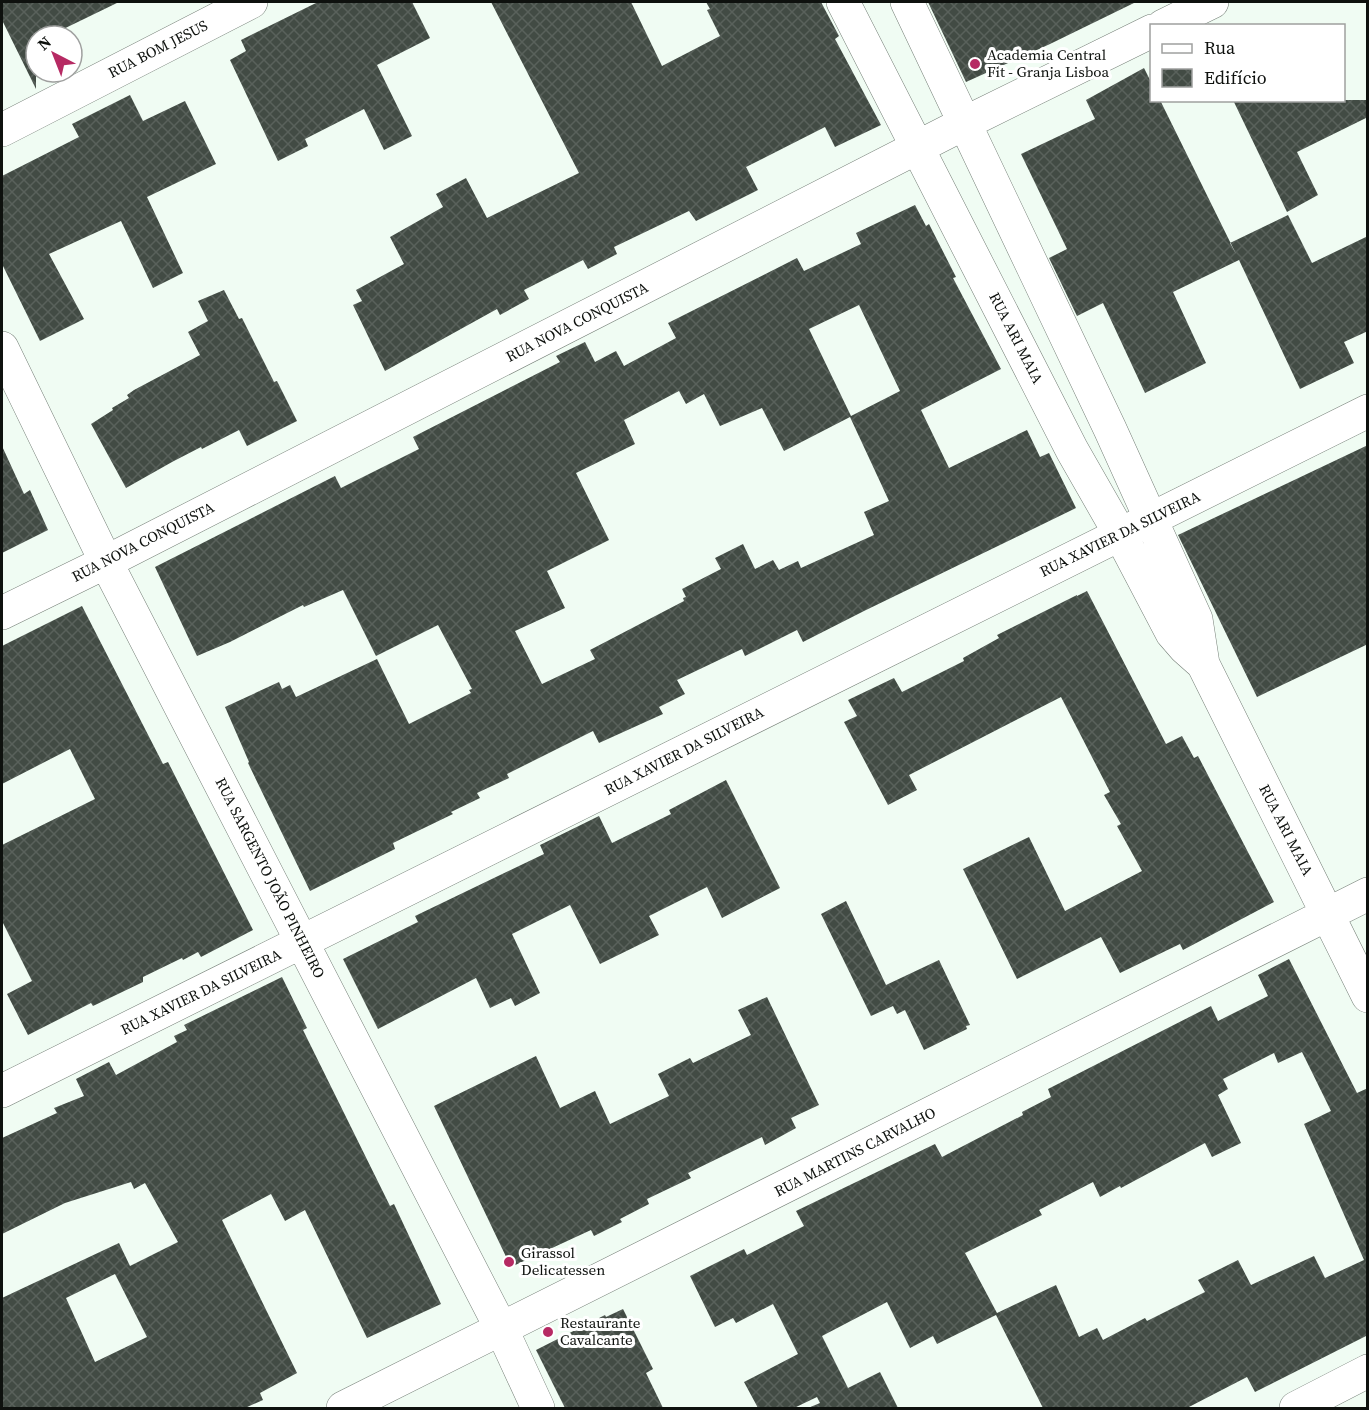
<svg xmlns="http://www.w3.org/2000/svg" width="1369" height="1410" font-family="'Source Serif 4',serif">
<defs>
<pattern id="building-cross-hatch" width="8" height="8" patternUnits="userSpaceOnUse" patternTransform="scale(1.5)"><rect width="8" height="8" fill="#424b44"/><path d="M0 0l8 8M0 8l8-8" fill="none" stroke="#59615b"/></pattern>
</defs>
<rect width="100%" height="100%" fill="#f0fcf3"/>
<path fill="url(#building-cross-hatch)" fill-rule="evenodd" d="M2,2H119L49,36H36V89L2,20Z
M318,2H412L430,38L377,65L412,136L384,150L364,109L305,139L308,146L278,161L230,60L246,51L241,40Z
M491,2H631L662,66L720,36L707,10L710,9L706,2H821L839,36L835,39L881,125L835,147L825,127L746,167L758,190L696,221L689,211L614,247L617,254L588,269L583,260L524,290L529,299L500,315L497,309L385,371L353,305L362,301L356,290L404,264L390,237L443,207L436,194L466,178L487,218L579,173Z
M928,2H1136L1050,44L966,82Z
M1144,68L1152,84V100H1160L1236,254L1230,243L1288,215L1312,263L1368,236V331L1344,342L1354,363L1300,389L1239,260L1173,292L1206,363L1145,393L1103,303L1077,316L1049,258L1067,249L1021,154L1095,119L1086,100Z
M130,95L143,121L185,101L216,164L147,197L183,273L153,288L121,221L49,254L84,319L40,341L2,264V176L79,137L72,124Z
M1233,100H1368V117L1297,152L1318,195L1287,212Z
M915,205L926,226L929,224L956,277L953,278L1001,369L921,410L949,468L1027,430L1040,457L1049,453L1076,508L864,611L803,642L797,630L745,656L742,649L677,680L685,694L659,707L663,714L599,743L593,731L507,774L509,778L477,793L480,798L451,812L453,814L393,843L395,849L310,891L248,763L249,762L225,707L279,682L282,689L290,685L296,697L377,659L409,724L471,693L469,690L472,689L438,625L376,656L343,590L304,607L303,605L230,642L197,656L155,567L335,476L341,488L419,449L413,437L560,362L556,356L585,342L595,362L616,351L624,366L676,338L668,323L797,258L804,271L861,244L856,233ZM859,305L900,391L851,416L809,329ZM679,391L686,404L704,394L720,426L762,408L784,451L850,417L889,501L864,512L874,535L801,568L798,561L779,570L773,560L755,569L743,544L715,558L721,569L682,589L686,597L683,598L684,601L590,650L595,659L542,684L515,631L565,608L547,571L609,540L576,473L635,444L624,420Z
M224,290L239,319L242,318L274,382L277,381L297,421L247,446L239,430L202,449L201,447L172,462L126,488L91,424L113,410L112,408L129,398L127,395L134,390L200,355L188,332L208,321L198,301Z
M1368,445V644L1257,697L1178,535Z
M2,446L24,494L30,490L48,530L2,553Z
M1087,591L1166,744L1182,736L1194,758L1198,756L1274,902L1183,950L1180,944L1120,973L1101,937L1017,979L963,869L1029,837L1065,911L1142,871L1117,826L1121,824L1104,795L1110,792L1061,697L909,775L917,790L888,805L844,722L857,716L848,700L894,678L902,692L964,661L963,658L999,638L997,635L1077,595V596Z
M82,606L163,764L168,762L253,930L201,957L198,952L183,960L182,958L143,977V982L93,1006L91,1003L28,1035L7,994L32,981L2,921V845L95,799L70,749L2,784V646Z
M726,780L780,888L722,918L707,887L649,916L659,935L600,964L570,905L512,934L540,993L515,1006L511,998L490,1008L476,978L378,1029L343,959L418,922L415,916L544,854L540,845L599,816L612,843L671,814L669,810Z
M846,901L886,985L939,960L970,1025L966,1026L967,1029L924,1050L905,1010L897,1014L893,1006L871,1016L821,914Z
M1289,959L1357,1093L1368,1088V1335L1255,1392L1247,1377L1187,1408H1043L996,1315L937,1344L933,1336L910,1348L887,1302L822,1336L848,1388L880,1372L898,1408H808L820,1403L817,1397L794,1408H758L744,1382L798,1354L773,1304L736,1323L733,1318L715,1327L690,1276L744,1249L747,1255L804,1226L796,1211L935,1144L942,1157L1023,1115L1022,1112L1051,1097L1048,1089L1211,1006L1218,1021L1268,996L1258,975ZM1302,1052L1331,1111L1304,1124L1364,1260L1325,1278L1314,1256L1251,1285L1238,1260L1198,1280L1205,1292L1147,1321L1145,1318L1103,1340L1097,1328L1079,1337L1056,1285L997,1313L965,1253L1042,1215L1039,1210L1093,1182L1100,1197L1120,1186L1121,1188L1205,1143L1212,1157L1241,1143L1218,1095L1228,1089L1223,1079L1274,1053L1278,1063Z
M282,977L307,1028L303,1030L390,1206L394,1204L441,1304L367,1338L305,1210L285,1221L271,1194L222,1220L297,1373L260,1393L263,1400L245,1408H2V1298L119,1243L130,1266L178,1242L145,1183L134,1189L131,1182L65,1203L2,1234V1138L57,1113L54,1108L84,1096L76,1079L109,1062L116,1075L177,1042L174,1036L187,1030L184,1025ZM115,1274L147,1337L95,1362L66,1298Z
M767,997L819,1105L791,1118L796,1128L765,1145L762,1137L688,1173L691,1178L647,1199L649,1204L620,1219L622,1222L594,1236L591,1230L511,1267L434,1106L536,1056L560,1108L595,1091L610,1124L669,1096L658,1074L690,1058L693,1063L751,1035L738,1010Z
M623,1309L653,1369L646,1373L663,1408H565L536,1350L605,1315L606,1317Z"/>
<g fill="none" stroke-linecap="round" stroke-linejoin="round">
<g stroke="#757f77" stroke-width="34">
<path id="minor" d="M843,2L1072,450L1120,534L1172,633L1185,648L1203,664
M907,2L1110,429L1196,619L1203,664L1368,996
M1163,26L1212,2
M2,130L251,2
M2,348L106,562L502,1330L538,1408
M2,613L106,562L965,123L1152,31
M2,1091L1368,411
M343,1408L1368,894
M1296,1408L1368,1371"/>
</g>
<use href="#minor" stroke="#fff" stroke-width="33"/>
</g>
<g fill="#b62a63" stroke="#fff" stroke-width="2">
<circle cx="975" cy="64" r="6"/>
<circle cx="509" cy="1262" r="6"/>
<circle cx="548" cy="1332" r="6"/>
</g>
<g text-anchor="middle" stroke-width="6" stroke-linejoin="round" paint-order="stroke">
<g font-size="15" fill="#0e110e" stroke="#fff">
<text transform="translate(158 49) rotate(-27)" y="5">RUA BOM JESUS</text>
<text transform="translate(577 322) rotate(-27)" y="5">RUA NOVA CONQUISTA</text>
<text transform="translate(1016 338) rotate(63)" y="5">RUA ARI MAIA</text>
<text transform="translate(1120 534) rotate(-26)" y="5">RUA XAVIER DA SILVEIRA</text>
<text transform="translate(143 542) rotate(-27)" y="5">RUA NOVA CONQUISTA</text>
<text transform="translate(684 751) rotate(-27)" y="5">RUA XAVIER DA SILVEIRA</text>
<text transform="translate(1286 830) rotate(63)" y="5">RUA ARI MAIA</text>
<text transform="translate(270 878) rotate(63)" y="5">RUA SARGENTO JOÃO PINHEIRO</text>
<text transform="translate(201 992) rotate(-26)" y="5">RUA XAVIER DA SILVEIRA</text>
<text transform="translate(855 1152) rotate(-27)" y="5">RUA MARTINS CARVALHO</text>
</g>
<g font-size="15" fill="#0e110e" stroke="#fff" text-anchor="start">
<text x="987" y="60">Academia Central<tspan x="987" dy="17">Fit - Granja Lisboa</tspan></text>
<text x="521" y="1258">Girassol<tspan x="521" dy="17">Delicatessen</tspan></text>
<text x="560" y="1328">Restaurante<tspan x="560" dy="17">Cavalcante</tspan></text>
</g>
</g>
<rect width="1369" height="1410" fill="none" stroke="#0e110e" stroke-width="6"/>
<rect x="1150" y="24" width="195" height="78" fill="#ffffff" stroke="#9fa09f" stroke-width="1.5"/>
<rect x="1162" y="44" width="30" height="9" fill="#ffffff" stroke="#9fa09f" stroke-width="1.5"/>
<text x="1204" y="54" font-size="18" fill="#0e110e">Rua</text>
<rect x="1162" y="69" width="30" height="18" fill="url(#building-cross-hatch)" stroke="#9fa09f" stroke-width="1.5"/>
<text x="1204" y="84" font-size="18" fill="#0e110e">Edifício</text>
<g transform="translate(54 54) rotate(318)"><circle r="28" fill="#ffffff" stroke="#9fa09f" stroke-width="1.5"/>
<path d="M0-4.5L10 22L0 15L-10 22Z" fill="#b62a63"/>
<text y="-9" font-size="16" font-weight="bold" text-anchor="middle" fill="#0e110e">N</text>
</g>
</svg>
